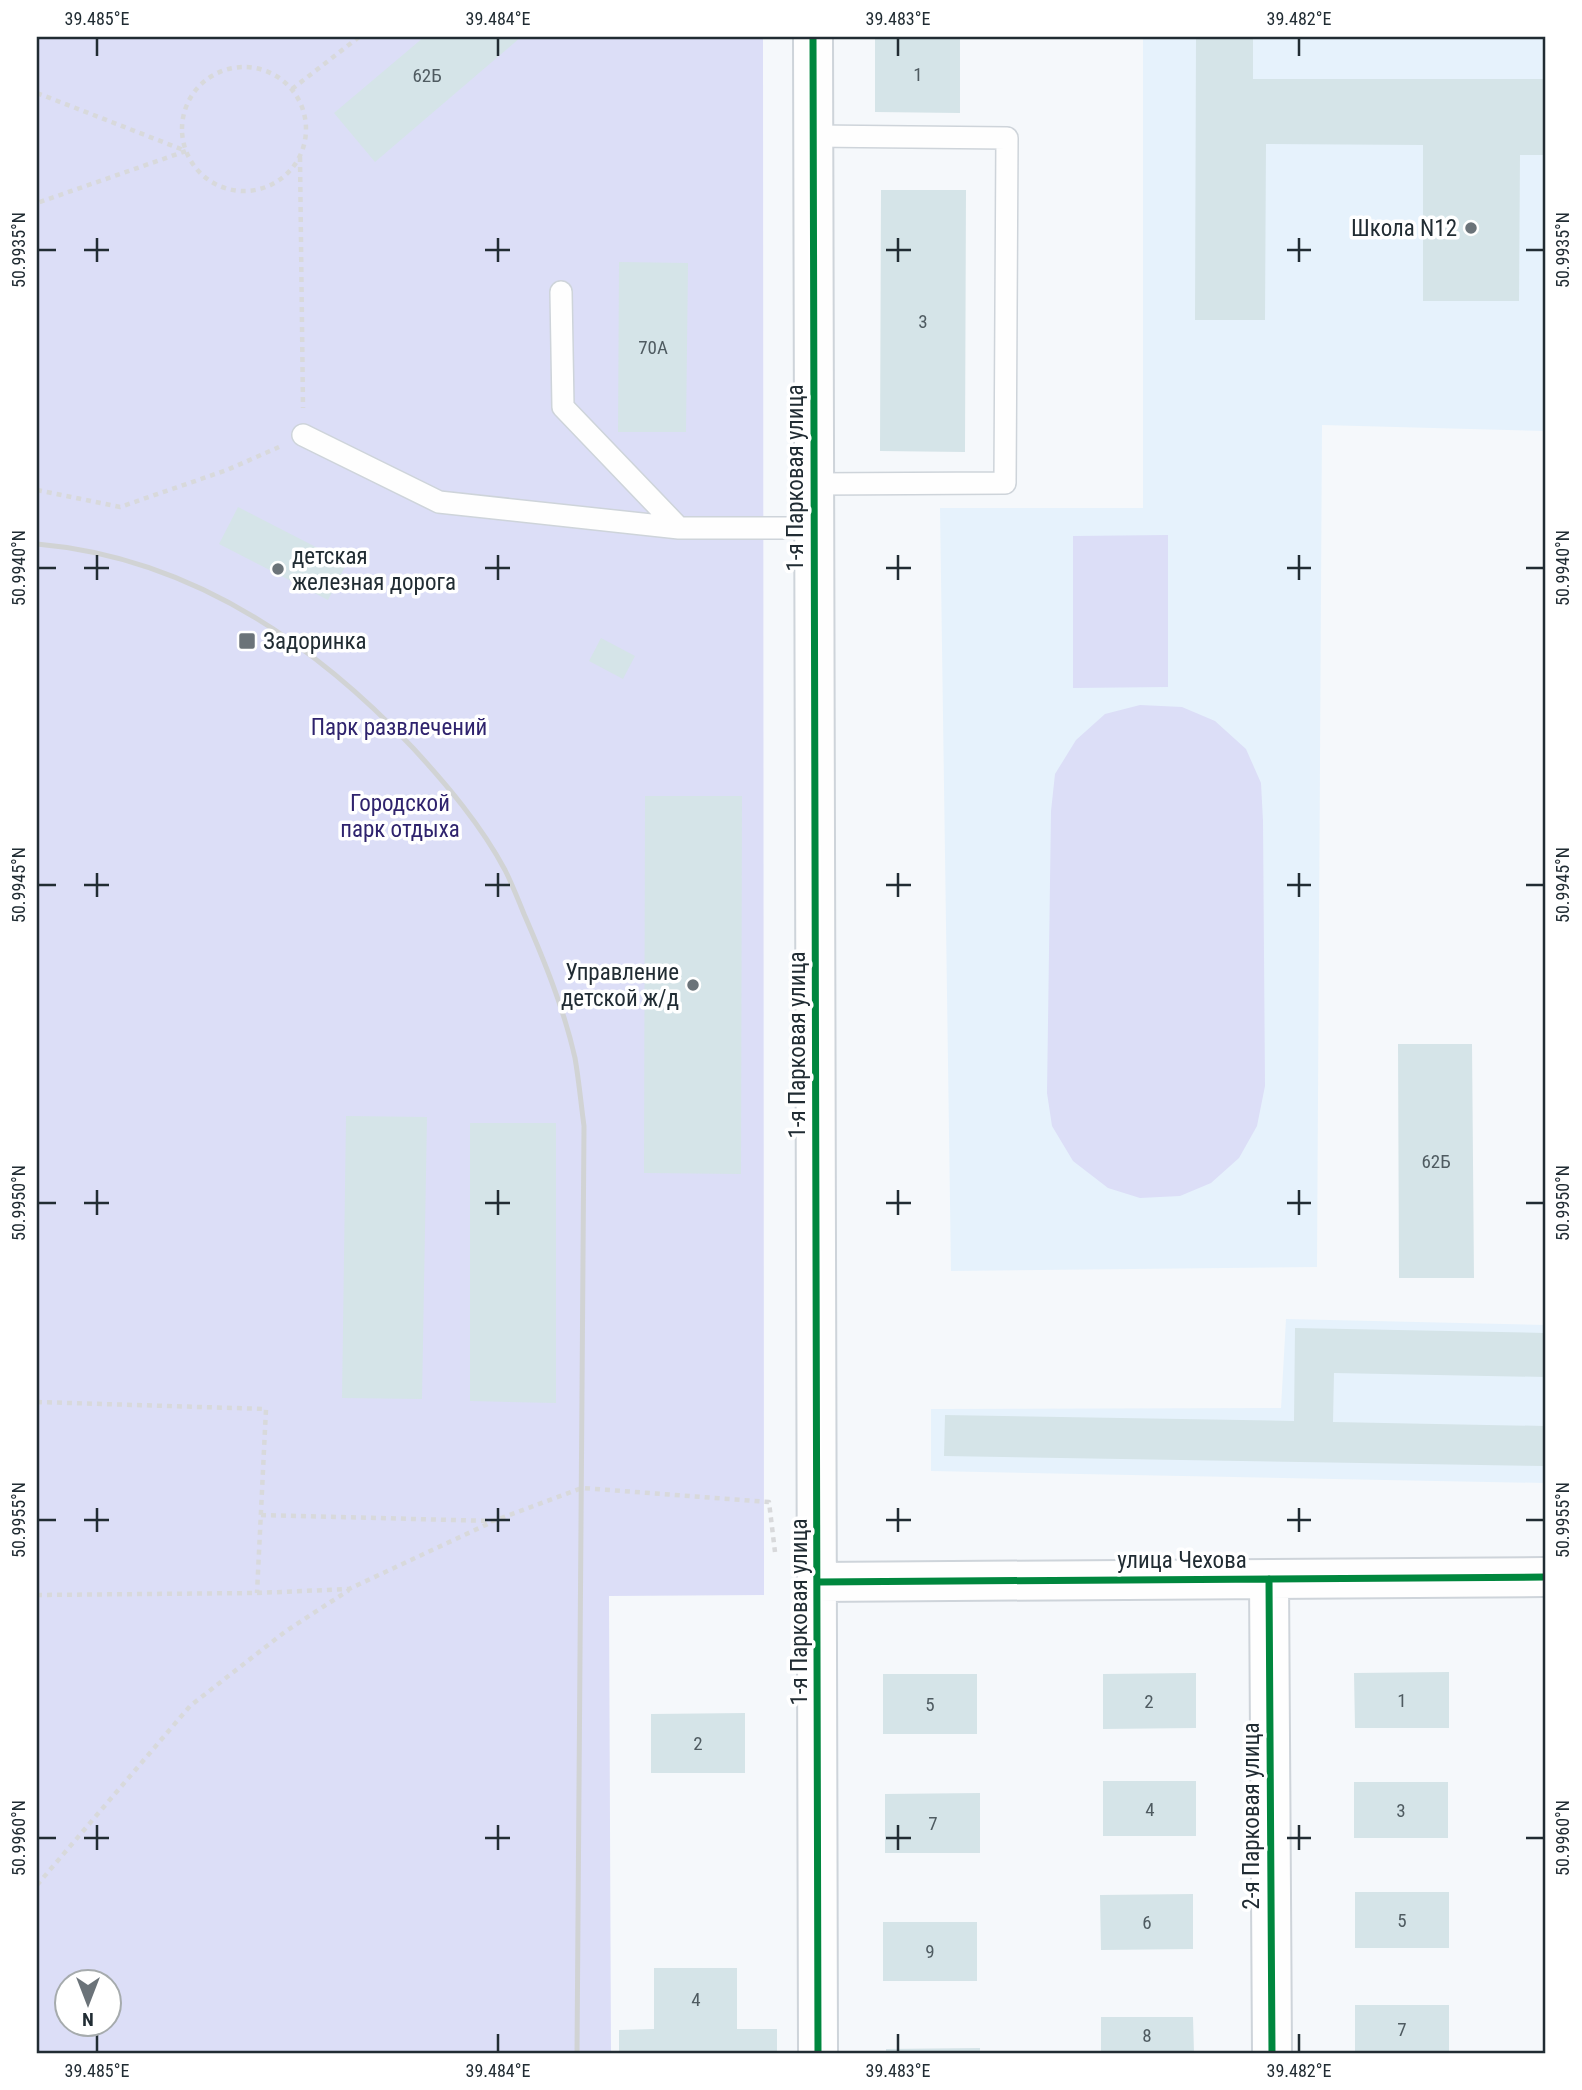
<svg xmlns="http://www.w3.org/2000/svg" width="1582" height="2090" font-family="'Roboto Condensed',sans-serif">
<rect width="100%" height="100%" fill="#f5f8fb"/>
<path fill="#e6f2fc" d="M1143,37H1545V431L1322,425L1317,1267L951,1271L940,508H1143Z
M1286,1319L1545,1325V1483L931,1471V1409L1281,1408Z"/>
<path fill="#dcdef7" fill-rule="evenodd" d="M37,37H763L764,1595L609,1596L611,2053H37ZM66,1982H108V2024H66Z
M1168,535V687L1073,688V536Z
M1140,705L1182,707L1215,721L1246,749L1261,783L1263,821L1265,1086L1257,1126L1239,1158L1211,1183L1180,1196L1140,1198L1108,1188L1073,1161L1052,1126L1047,1093L1051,811L1055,774L1076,740L1105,714Z"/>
<path fill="#d5e4e8" d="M424,37H521L375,162L334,113Z
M875,37H960V113L875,112Z
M1196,37H1253V79H1545V155H1520L1519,301H1423V145L1266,144L1265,320H1195Z
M881,190H966L965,452L880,451Z
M619,262L688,263L686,432H618Z
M238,507L347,563L328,600L219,544Z
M601,638L635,656L623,679L589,661Z
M645,796H742L741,1174L644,1173Z
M1398,1044H1472L1474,1278H1399Z
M346,1116L427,1117L422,1399L342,1398Z
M470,1123H556V1403L470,1401Z
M1295,1328L1545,1333V1377L1334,1373L1333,1422L1545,1426V1466L944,1456L945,1415L1294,1421Z
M1449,1672V1728H1355L1354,1673Z
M1196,1673V1728L1103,1729V1674Z
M883,1674H977V1734H883Z
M745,1713V1773H651V1714Z
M1103,1781H1196V1836H1103Z
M1354,1782H1448V1838H1354Z
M980,1793V1853H885V1794Z
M1355,1892H1449V1948H1355Z
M1193,1894V1949L1101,1950L1100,1895Z
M883,1922H977V1981H883Z
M654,1968H737V2029H777V2053H619V2030L654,2029Z
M1355,2005H1449V2053H1355Z
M1101,2017H1193L1194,2053H1101Z
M980,2048V2053H886V2049Z"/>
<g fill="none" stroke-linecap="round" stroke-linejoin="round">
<g stroke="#ced4da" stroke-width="24">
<path id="lane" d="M813,136L1007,138L1005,483L814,484
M561,292L563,407L679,528
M303,435L439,502L679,528H815"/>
</g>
<g stroke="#ced4da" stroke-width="42">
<path id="street" d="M813,37L818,2053
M1269,1579L1272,2053
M818,1582L1545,1577"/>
</g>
<path stroke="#d8d9db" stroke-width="4.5" stroke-dasharray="5 5" stroke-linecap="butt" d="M182 129a62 62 0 1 1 124 0a62 62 0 1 1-124 0Z
M292,89L359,37
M37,93L186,151L37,203
M300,157L303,408
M37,490L120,507L227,470L279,447
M37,1402L266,1409L257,1593
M261,1515L493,1521L582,1488L769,1502L775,1552
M37,1595L257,1593L349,1589L492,1522
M37,1885L190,1706L286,1631L349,1590"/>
<use href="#lane" stroke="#fefefe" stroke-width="21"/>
<use href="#street" stroke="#fefefe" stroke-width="38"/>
<path stroke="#d1d3d4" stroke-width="5" d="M37,544C187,557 312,641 413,748C447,785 481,825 505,870C512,884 518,899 524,914C544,960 564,1009 575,1058C579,1081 581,1104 584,1126L577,2053"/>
<g stroke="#fff" stroke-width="11">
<path id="cycleway" d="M813,37L818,2053
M1269,1579L1272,2053
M818,1582L1545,1577"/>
</g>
<use href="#cycleway" stroke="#00873e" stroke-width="7"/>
</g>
<path fill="none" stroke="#212c33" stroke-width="2.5" d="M97,38V56M498,38V56M898,38V56M1299,38V56M97,238V262M498,238V262M898,238V262M1299,238V262M38,250H56M84,250H109M485,250H510M886,250H911M1287,250H1311M1526,250H1544M97,555V580M498,555V580M898,555V580M1299,555V580M38,568H56M84,568H109M485,568H510M886,568H911M1287,568H1311M1526,568H1544M97,873V897M498,873V897M898,873V897M1299,873V897M38,885H56M84,885H109M485,885H510M886,885H911M1287,885H1311M1526,885H1544M97,1190V1215M498,1190V1215M898,1190V1215M1299,1190V1215M38,1203H56M84,1203H109M485,1203H510M886,1203H911M1287,1203H1311M1526,1203H1544M97,1508V1532M498,1508V1532M898,1508V1532M1299,1508V1532M38,1520H56M84,1520H109M485,1520H510M886,1520H911M1287,1520H1311M1526,1520H1544M97,1825V1850M498,1825V1850M898,1825V1850M1299,1825V1850M38,1838H56M84,1838H109M485,1838H510M886,1838H911M1287,1838H1311M1526,1838H1544M97,2034V2052M498,2034V2052M898,2034V2052M1299,2034V2052"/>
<g fill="#6b7379" stroke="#fff" stroke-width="2.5">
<circle cx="1471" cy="228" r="7"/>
<circle cx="278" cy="569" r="7"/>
<rect x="238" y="632" width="18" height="18" rx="3.5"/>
<circle cx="693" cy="985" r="7"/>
</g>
<g text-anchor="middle" stroke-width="7" stroke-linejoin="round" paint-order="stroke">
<g font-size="19" fill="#4f5b61">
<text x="918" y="81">1</text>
<text x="427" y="82">62Б</text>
<text x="923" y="328">3</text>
<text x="653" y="354">70А</text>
<text x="1436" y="1168">62Б</text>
<text x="1402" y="1707">1</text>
<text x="1149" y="1708">2</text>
<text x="930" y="1711">5</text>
<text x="698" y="1750">2</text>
<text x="1150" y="1816">4</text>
<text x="1401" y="1817">3</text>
<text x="933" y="1830">7</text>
<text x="1402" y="1927">5</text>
<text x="1147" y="1929">6</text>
<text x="930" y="1958">9</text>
<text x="696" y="2006">4</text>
<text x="1402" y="2036">7</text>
<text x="1147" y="2042">8</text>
</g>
<g font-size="23" fill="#212c33" stroke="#fff" text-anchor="end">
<text x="1457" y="236">Школа N12</text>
<text x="292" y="564" text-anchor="start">детская<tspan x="292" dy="26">железная дорога</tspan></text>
<text x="263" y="649" text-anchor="start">Задоринка</text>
<text x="679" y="980">Управление<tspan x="679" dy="26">детской ж/д</tspan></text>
</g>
<g font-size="23" fill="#212c33" stroke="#fff">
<text transform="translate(795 478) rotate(-90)" y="8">1-я Парковая улица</text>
<text transform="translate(797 1045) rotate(-90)" y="8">1-я Парковая улица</text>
<text x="1182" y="1568">улица Чехова</text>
<text transform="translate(799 1612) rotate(-90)" y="8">1-я Парковая улица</text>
<text transform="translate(1251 1816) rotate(-90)" y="8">2-я Парковая улица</text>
</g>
<g font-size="23" fill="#2f236d" stroke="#fff">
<text x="399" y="735">Парк развлечений</text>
<text x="400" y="811">Городской<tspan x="400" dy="26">парк отдыха</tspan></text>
</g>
</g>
<rect width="1582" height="2090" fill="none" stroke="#ffffff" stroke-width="77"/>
<g transform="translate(88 2003) rotate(180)"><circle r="33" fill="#ffffff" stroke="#a6abad" stroke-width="2"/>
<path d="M0-5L12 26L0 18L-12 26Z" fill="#6b7379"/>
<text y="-10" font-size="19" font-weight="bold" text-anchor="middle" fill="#212c33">N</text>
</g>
<rect x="38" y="38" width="1506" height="2014" fill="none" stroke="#212c33" stroke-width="2.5"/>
<g font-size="18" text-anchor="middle" fill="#212c33">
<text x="97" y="25">39.485°E</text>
<text x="498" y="25">39.484°E</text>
<text x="898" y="25">39.483°E</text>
<text x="1299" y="25">39.482°E</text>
<text transform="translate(1563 250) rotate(-90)" y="6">50.9935°N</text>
<text transform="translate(19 250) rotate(-90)" y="6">50.9935°N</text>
<text transform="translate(1563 568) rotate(-90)" y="6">50.9940°N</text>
<text transform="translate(19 568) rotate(-90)" y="6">50.9940°N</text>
<text transform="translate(1563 885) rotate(-90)" y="6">50.9945°N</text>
<text transform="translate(19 885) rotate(-90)" y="6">50.9945°N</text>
<text transform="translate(1563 1203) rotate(-90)" y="6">50.9950°N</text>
<text transform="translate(19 1203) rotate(-90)" y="6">50.9950°N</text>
<text transform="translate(1563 1520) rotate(-90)" y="6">50.9955°N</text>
<text transform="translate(19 1520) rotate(-90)" y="6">50.9955°N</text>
<text transform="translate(1563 1838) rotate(-90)" y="6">50.9960°N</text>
<text transform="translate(19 1838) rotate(-90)" y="6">50.9960°N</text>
<text x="97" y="2077">39.485°E</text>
<text x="498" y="2077">39.484°E</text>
<text x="898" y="2077">39.483°E</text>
<text x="1299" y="2077">39.482°E</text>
</g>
</svg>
